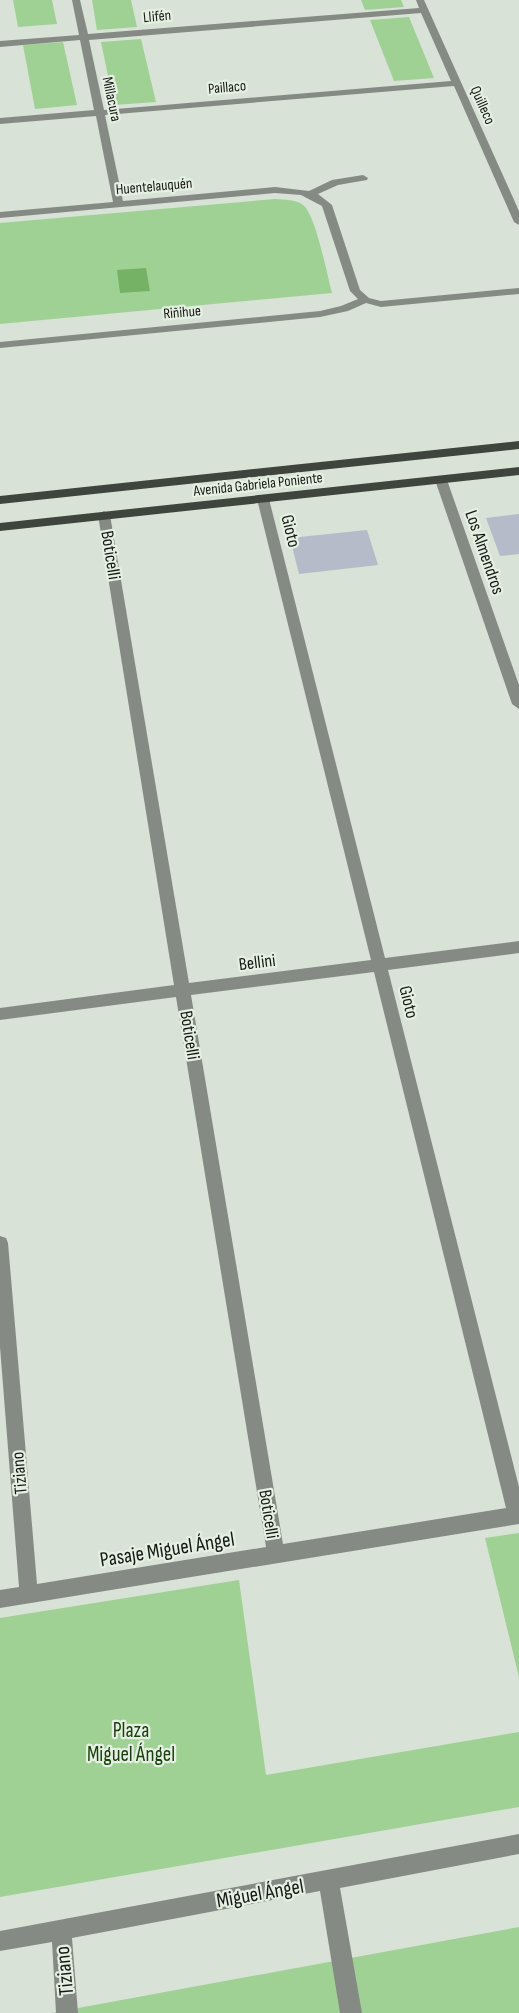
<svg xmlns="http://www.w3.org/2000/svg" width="519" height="2013" font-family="'Sofia Sans Condensed',sans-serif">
<rect width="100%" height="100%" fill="#d8e2d6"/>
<path fill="#a0d194" d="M13,0H52L57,24L18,27Z
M92,0H131L137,27L97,30Z
M361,0H401L404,7L365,10Z
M409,17L434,78L394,81L370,20Z
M141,39L156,102L114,105L101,42Z
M63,42L77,105L35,109L23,45Z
M275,199C284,200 296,199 303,205C316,215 327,275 332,293L0,324V223Z
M519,1533V1677L485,1538Z
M239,1580L266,1775L519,1732V1807L0,1897V1618Z
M519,1927V2013H51Z"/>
<path fill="#75b266" d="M146,268L150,291L120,293L117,270Z"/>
<path fill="#b5bbc8" d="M519,514V554L500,556L486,518Z
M367,530L378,565L299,574L290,538Z"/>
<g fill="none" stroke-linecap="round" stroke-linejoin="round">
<path fill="#868a85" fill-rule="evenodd" d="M72,0H80L88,34L419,8L416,0H424L519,211V225L514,222L454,86L105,115L123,201L275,187L309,191L332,180L363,175L368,178L367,180L338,185L318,194L332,205L360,290L369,298L381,301L519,288V294L381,307L366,303L348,311L320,317L0,348V342L320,311L341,306L358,299L350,291L322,206L301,195L275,193L0,218V212L113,202L96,116L0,124V118L94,110L80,40L0,47V41L79,35ZM421,13L451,81L104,110L89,40Z
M441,476L447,480L519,685V709L512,704L435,480Z
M263,495L269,499L385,958L519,941V953L388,970L519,1487V1524L0,1608V1590L19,1587L0,1347V1236L6,1238L8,1243L37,1584L266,1547L176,997L0,1020V1008L174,985L98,515L104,511L110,515L189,983L371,960L257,499ZM374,972L506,1508L283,1544L191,995Z
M519,1834V1854L340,1888L362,2013H340L320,1891L72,1938L78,2013H56L52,1942L0,1951V1931Z"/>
<path fill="#3f453d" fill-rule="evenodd" d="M519,441V449L0,504V496Z
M519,467V475L0,531V523Z"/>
</g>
<g text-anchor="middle" stroke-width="4.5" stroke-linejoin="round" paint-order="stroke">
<g font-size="15" fill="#151914" stroke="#e6efe3">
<text transform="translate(157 16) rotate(-5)" y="5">Llifén</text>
<text transform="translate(227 87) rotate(-5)" y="5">Paillaco</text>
<text transform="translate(112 99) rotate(78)" y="5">Millacura</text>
<text transform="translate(483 105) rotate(66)" y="5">Quilleco</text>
<text transform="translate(154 186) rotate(-5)" y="5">Huentelauquén</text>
<text transform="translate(182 312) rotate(-5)" y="5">Riñihue</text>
<text transform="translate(258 484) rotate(-6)" y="5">Avenida Gabriela Poniente</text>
</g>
<g font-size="18" fill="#151914" stroke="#e6efe3">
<text transform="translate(291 531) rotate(76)" y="6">Gioto</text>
<text transform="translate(485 552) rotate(71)" y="6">Los Almendros</text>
<text transform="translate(111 555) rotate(81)" y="6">Boticelli</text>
<text transform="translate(257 962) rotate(-7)" y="6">Bellini</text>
<text transform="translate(409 1002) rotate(76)" y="6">Gioto</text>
<text transform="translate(190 1035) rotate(81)" y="6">Boticelli</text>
<text transform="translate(19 1473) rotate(-95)" y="6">Tiziano</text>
<text transform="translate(269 1514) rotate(81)" y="6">Boticelli</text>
</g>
<g font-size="21" fill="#151914" stroke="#e6efe3">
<text transform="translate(167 1549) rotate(-9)" y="7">Pasaje Miguel Ángel</text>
<text transform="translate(260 1893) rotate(-10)" y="7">Miguel Ángel</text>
<text transform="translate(64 1971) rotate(-95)" y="7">Tiziano</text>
</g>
<g font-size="21" fill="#18410d" stroke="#e6efe3">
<text x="131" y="1737">Plaza<tspan x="131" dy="24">Miguel Ángel</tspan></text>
</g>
</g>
</svg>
